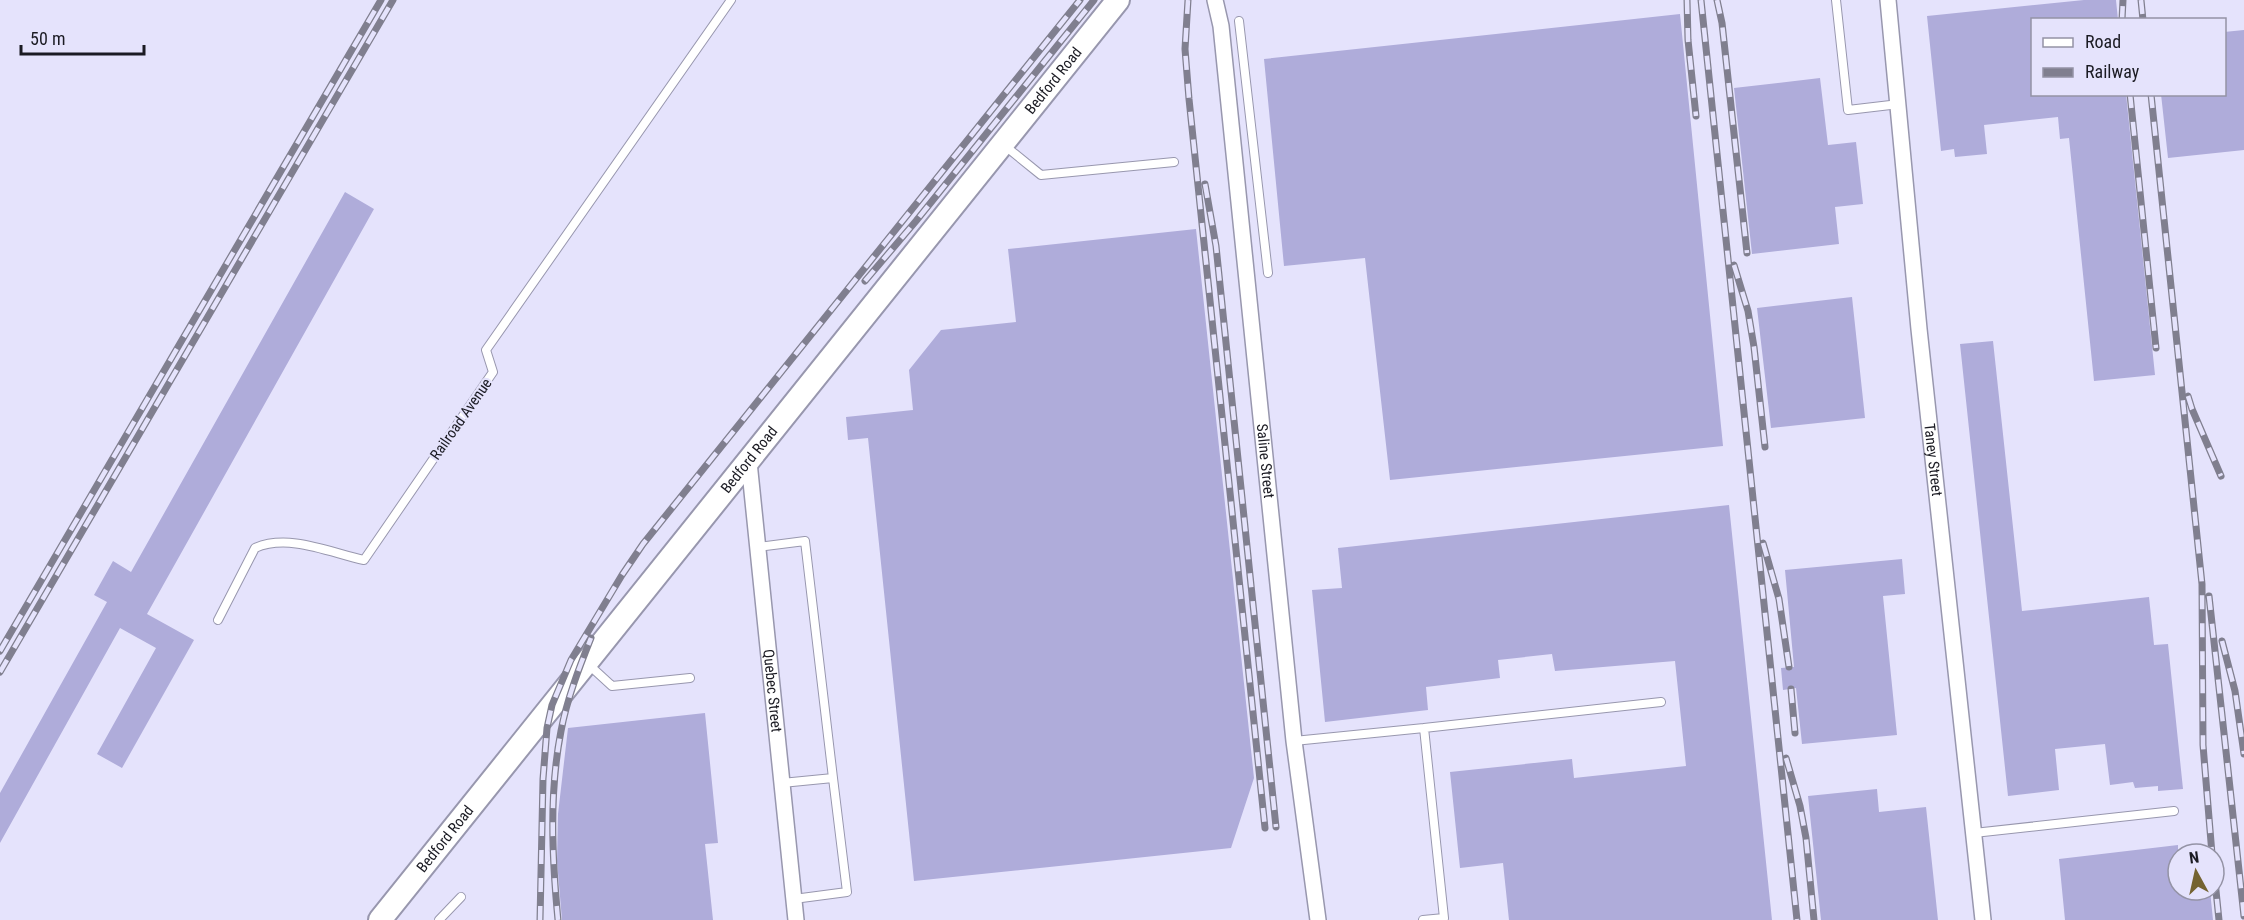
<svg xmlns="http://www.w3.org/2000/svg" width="2244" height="920" font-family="'Roboto Condensed',sans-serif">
<rect width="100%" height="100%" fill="#e5e3fc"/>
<path fill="#afacda" d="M2084,0H2116L2118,20H2032V94H2126L2155,375L2094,381L2069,138L2060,139L2058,117L1984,125L1987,154L1955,157L1954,149L1941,151L1927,16Z
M1680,14L1723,446L1390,480L1365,258L1284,266L1264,59Z
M2244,30V150L2168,158L2161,94H2224V32Z
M1820,78L1828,145L1856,142L1863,204L1835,207L1839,244L1752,254L1734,88Z
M345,192L374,209L147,614L194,640L122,768L97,754L156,648L120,628L0,843V793L107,602L94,595L113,561L131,572Z
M1196,229L1254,778L1231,848L914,881L868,438L848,440L846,417L913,410L909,370L941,330L1016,322L1008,249Z
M1852,297L1865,418L1771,428L1757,308Z
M1993,341L2022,611L2149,597L2154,645L2168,644L2183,789L2158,791V786L2135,788L2133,782L2110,785L2105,744L2055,749L2059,790L2008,796L1960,344Z
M1729,505L1772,920H1509L1503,863L1460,868L1450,772L1572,759L1574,778L1686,766L1675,661L1555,671L1552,654L1498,660L1500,678L1426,687L1428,710L1325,722L1312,590L1342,588L1338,548Z
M1902,559L1905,594L1883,596L1897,735L1802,744L1796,688L1783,690L1781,668L1794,667L1785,570Z
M705,713L718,843L705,844L713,920H562L557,861L558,814L568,728Z
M1877,789L1879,812L1926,807L1938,920H1821L1808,796Z
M2178,845V890H2210L2213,920H2065L2059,859Z"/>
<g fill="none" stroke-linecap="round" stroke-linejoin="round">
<g stroke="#9897ae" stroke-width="10">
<path id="lane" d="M1836,0L1848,110L1899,104
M1239,21L1268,273
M1004,145L1041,175L1174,162
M758,547L805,541L833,778L782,783
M218,620L255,548C289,533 331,553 364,560L493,372L486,350L731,0
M588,664L612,686L690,678
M1424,728L1661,702
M1294,741L1424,728L1444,918L1423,920
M1974,833L2174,811
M794,899L847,892L833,778
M439,920L461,897"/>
</g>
<g stroke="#9897ae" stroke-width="18">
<g id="street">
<path id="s1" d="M1215,0L1221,26L1294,741L1318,920"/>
<path id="s2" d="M1888,0L1919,329L1983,920"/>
<path id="s3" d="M749,462L796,920"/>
</g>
</g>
<g stroke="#9897ae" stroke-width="26">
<g id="secondary">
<path id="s4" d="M380,920L1118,0"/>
</g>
</g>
<use href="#lane" stroke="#fff" stroke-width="8"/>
<use href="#street" stroke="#fff" stroke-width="15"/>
<use href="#secondary" stroke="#fff" stroke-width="22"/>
<g stroke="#807f8f" stroke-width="7">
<path id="rail" d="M1188,0L1185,49L1189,99L1265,828
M1687,0L1688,40L1696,116
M1701,0L1797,920
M1717,0L1722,23L1747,253
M2141,0L2143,20
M2122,20L2123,0
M2130,94L2156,348
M2151,94L2202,584L2203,745L2212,854
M1205,184L1216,246L1276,827
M1734,265L1748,311L1754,347L1765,447
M865,281L916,221L1094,0
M2188,396L2192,409L2221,476
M1763,543L1779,599L1789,667
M2209,596L2244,916
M2222,641L2235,691L2244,754
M0,651L381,0
M0,672L393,0
M1791,689L1795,733
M1786,758L1800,806L1806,838L1814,920
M2214,871L2219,920
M540,920L543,779L547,728L552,705L571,660L622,575L643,544L1080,0
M558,920C552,857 549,793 561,731C567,699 579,668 591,638"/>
</g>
<use href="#rail" stroke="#e5e3fc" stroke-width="4.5" stroke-dasharray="14" stroke-linecap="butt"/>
</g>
<g text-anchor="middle" stroke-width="4.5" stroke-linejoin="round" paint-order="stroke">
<g font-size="15" fill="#1b1b23" stroke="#e5e3fc">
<text dy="5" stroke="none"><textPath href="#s4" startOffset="1076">Bedford Road</textPath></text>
<text transform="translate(461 419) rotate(-55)" y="5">Railroad Avenue</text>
<text dy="5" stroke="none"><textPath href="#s4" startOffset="590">Bedford Road</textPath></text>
<text dy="5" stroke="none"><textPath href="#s1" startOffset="464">Saline Street</textPath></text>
<text dy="5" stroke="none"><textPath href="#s2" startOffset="462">Taney Street</textPath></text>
<text dy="5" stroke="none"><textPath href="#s3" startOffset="230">Quebec Street</textPath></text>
<text dy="5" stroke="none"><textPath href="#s4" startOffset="104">Bedford Road</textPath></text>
</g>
</g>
<rect x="2031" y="18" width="195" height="78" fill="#e5e3fc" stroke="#9493a5" stroke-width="1.5"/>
<rect x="2043" y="38" width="30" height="9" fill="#ffffff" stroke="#9493a5" stroke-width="1.5"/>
<text x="2085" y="48" font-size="18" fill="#1b1b23">Road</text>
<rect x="2043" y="68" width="30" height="9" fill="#807f8f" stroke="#9493a5" stroke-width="1.5"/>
<text x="2085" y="78" font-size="18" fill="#1b1b23">Railway</text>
<g transform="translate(2196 872) rotate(352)"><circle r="28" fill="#e5e3fc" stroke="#9493a5" stroke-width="1.5"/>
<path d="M0-4.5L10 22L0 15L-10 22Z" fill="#746331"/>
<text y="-9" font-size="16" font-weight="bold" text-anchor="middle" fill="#1b1b23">N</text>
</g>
<path d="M21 45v9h123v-9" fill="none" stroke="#1b1b23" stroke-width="3"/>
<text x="30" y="45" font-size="18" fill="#1b1b23" stroke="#e5e3fc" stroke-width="4.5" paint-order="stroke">50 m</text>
</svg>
